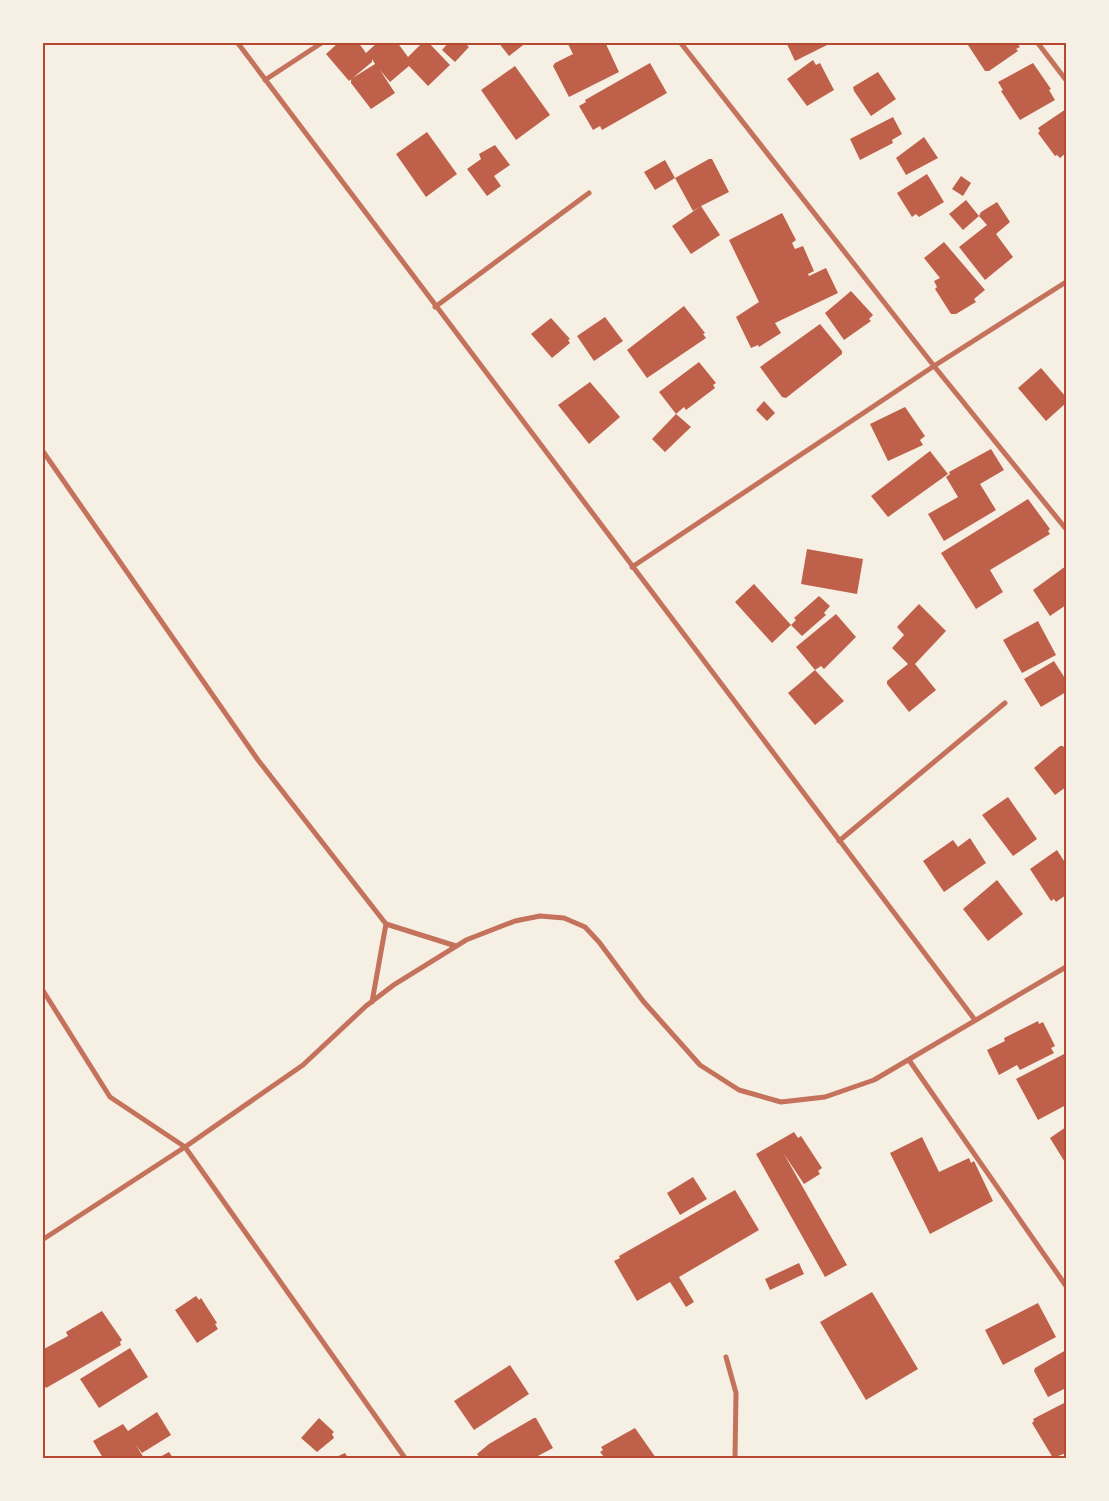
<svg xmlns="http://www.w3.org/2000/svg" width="1109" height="1501" font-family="Overpass,sans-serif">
<rect width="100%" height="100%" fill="#f6efe4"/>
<path fill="#bf614a" d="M339,42H358L366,53L378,42H397L408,57L423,42H428L450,65L428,86L409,66L390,82L380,70L395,93L371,109L351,83V79L375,64L372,59V62L349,81L326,54Z
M449,42H464L469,47L455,62L442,50Z
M498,42H527L509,56Z
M567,42H605L619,72L569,97L553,66L555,63L573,54Z
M786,42H833L795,61Z
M966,42H1016L1020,47L1016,49L1018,51L989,71H985Z
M813,60L816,65L820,63L834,90L807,106L787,79Z
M650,63L667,93L602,130L600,126L593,130L579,106L586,102L585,100Z
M1033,63L1051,89L1049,90L1055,100L1020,120L1001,91L1003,90L998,82Z
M515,66L550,115L516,140L481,90Z
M878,72L896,99L871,116L854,91L853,87Z
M1066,109V153L1060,158L1057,155L1055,156L1038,133L1040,131L1038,128Z
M893,117L902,134L892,140L893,143L860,160L850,139Z
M427,132L457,174L426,197L396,154Z
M924,137L938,158L906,175L896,158Z
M495,145L510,165L494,176L501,186L487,196L467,169L481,159L479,154Z
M709,159H712L729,192L701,206L720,235L691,254L672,226L701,206L693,211L675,178Z
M665,160L675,178L655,190L644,172Z
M927,174L944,202L919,217L916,214L912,217L897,193Z
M961,176L971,183L963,196L952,189Z
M966,200L979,216L981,212L997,202L1010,222L996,234L1013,257L985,280L959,247L987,225L979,216L963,230L949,214Z
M782,213L796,240L792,243L795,249L803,246L814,271L808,274L809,276L826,268L838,293L775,323L781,333L759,347L758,345L751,348L736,317L759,302L729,240Z
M944,242L985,290L974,299L976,302L956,314H951L935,289L937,287L934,281L940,278L924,258Z
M851,291L873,315L869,319L871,321L844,340L825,313Z
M684,306L705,333L703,334L706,338L647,378L627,350Z
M605,317L623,341L594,361L577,336Z
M551,318L570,339L568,340L570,343L552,358L531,334Z
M820,324L842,351V354L786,398L782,397L760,367Z
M699,362L716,383L713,385L715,388L686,410L684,407L676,414L659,392Z
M1041,368L1066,397V403L1046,421L1018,388Z
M590,382L620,417L589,444L558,405Z
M764,401L775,413L767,421L756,410Z
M905,407L925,436L920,440L923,445L888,461L870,424Z
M676,414L691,427L665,452L652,439Z
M991,449L1004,470L980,484L996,510L944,541L928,514L958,497L946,477L950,474L949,472Z
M930,451L948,474L888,517L871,496Z
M1028,499L1050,529L1048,531L1050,534L990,570L1003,592L976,609L941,553Z
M807,549L863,559L857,594L801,584Z
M1066,566V605L1050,616L1033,590Z
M754,584L791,625L796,620L794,618L819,596L830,606L824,613L826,615L802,636L791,625L772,643L735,602Z
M919,604L946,631L915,664L936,690L909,712L887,684V681L908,664L892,648L904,635L897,627Z
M836,614L856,637L824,669L821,666L815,670L844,701L815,725L788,693L815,670L796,647Z
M1038,621L1056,655L1022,673L1003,640Z
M1054,661L1066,680V692L1041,707L1024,679Z
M1060,746H1063L1066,751V787L1055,795L1034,768Z
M1008,797L1037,839L1013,856L982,815Z
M970,838L986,863L944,892L923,861L953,840L958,847Z
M1057,850L1066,864V895L1056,902L1054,899L1051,901L1030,869Z
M997,880L1023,914L988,941L963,909Z
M1038,1021L1039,1024L1043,1022L1055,1046L1051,1048L1054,1053L1020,1070L1017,1065L999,1075L987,1050L1005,1041L1004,1038Z
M1066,1053V1105L1038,1120L1016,1079Z
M1066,1127V1164L1050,1138Z
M794,1132L798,1138L801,1136L822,1168L818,1171L820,1174L804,1184L784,1154L847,1265L825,1277L756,1154Z
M922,1137L939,1172L969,1158L971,1163L974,1161L993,1201L930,1234L890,1153Z
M693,1177L707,1199L680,1215L667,1193Z
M735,1190L759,1230L679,1277L694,1302L686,1307L670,1282L637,1301L614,1261L620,1258L619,1256Z
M799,1263L804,1274L770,1290L765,1279Z
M872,1292L918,1369L866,1400L820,1322Z
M196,1296L199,1300L201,1298L217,1323L215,1324L218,1329L197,1343L175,1310Z
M1038,1303L1056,1337L1003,1365L985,1330Z
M102,1311L122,1340L120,1342L121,1345L46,1388L42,1381V1350L68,1336L66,1332Z
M130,1348L148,1377L99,1408L80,1379Z
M1066,1350V1388L1048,1397L1034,1371L1035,1368Z
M510,1365L529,1394L474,1430L454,1401Z
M1066,1402V1453L1053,1458L1032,1423L1034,1421L1033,1419Z
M157,1412L171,1435L142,1453L136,1445L144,1458H103L93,1441L123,1424L128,1431Z
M319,1418L334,1432L332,1434L334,1438L317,1452L301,1438Z
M534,1418H536L553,1448L534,1458H480L477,1454L489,1444Z
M635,1428L656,1458H605L600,1452L603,1450L601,1447Z
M169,1452L173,1458H158Z
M345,1453L348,1458H334Z"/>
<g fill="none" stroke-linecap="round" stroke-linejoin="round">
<path stroke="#c5725c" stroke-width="5" d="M237,42L975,1020
M680,42L934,366L1066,529
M1037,42L1066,80
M265,80L323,42
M435,307L589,193
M42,450L258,760L386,924L456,946
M632,567L934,366L1066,282
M839,841L1005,703
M42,989L110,1097L185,1147L405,1458
M372,1002L386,924
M909,1060L1066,1286
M42,1240L185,1147L303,1065L366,1006L395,984L466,940L515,921L540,916L564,918L585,927L599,942L643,1001L700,1065L739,1090L781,1102L825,1097L874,1080L1066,967
M726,1357L736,1393L735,1458"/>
</g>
<rect width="1109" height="1501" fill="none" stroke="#f6efe4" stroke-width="88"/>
<rect x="44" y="44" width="1021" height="1413" fill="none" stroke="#b5482f" stroke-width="2"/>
</svg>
